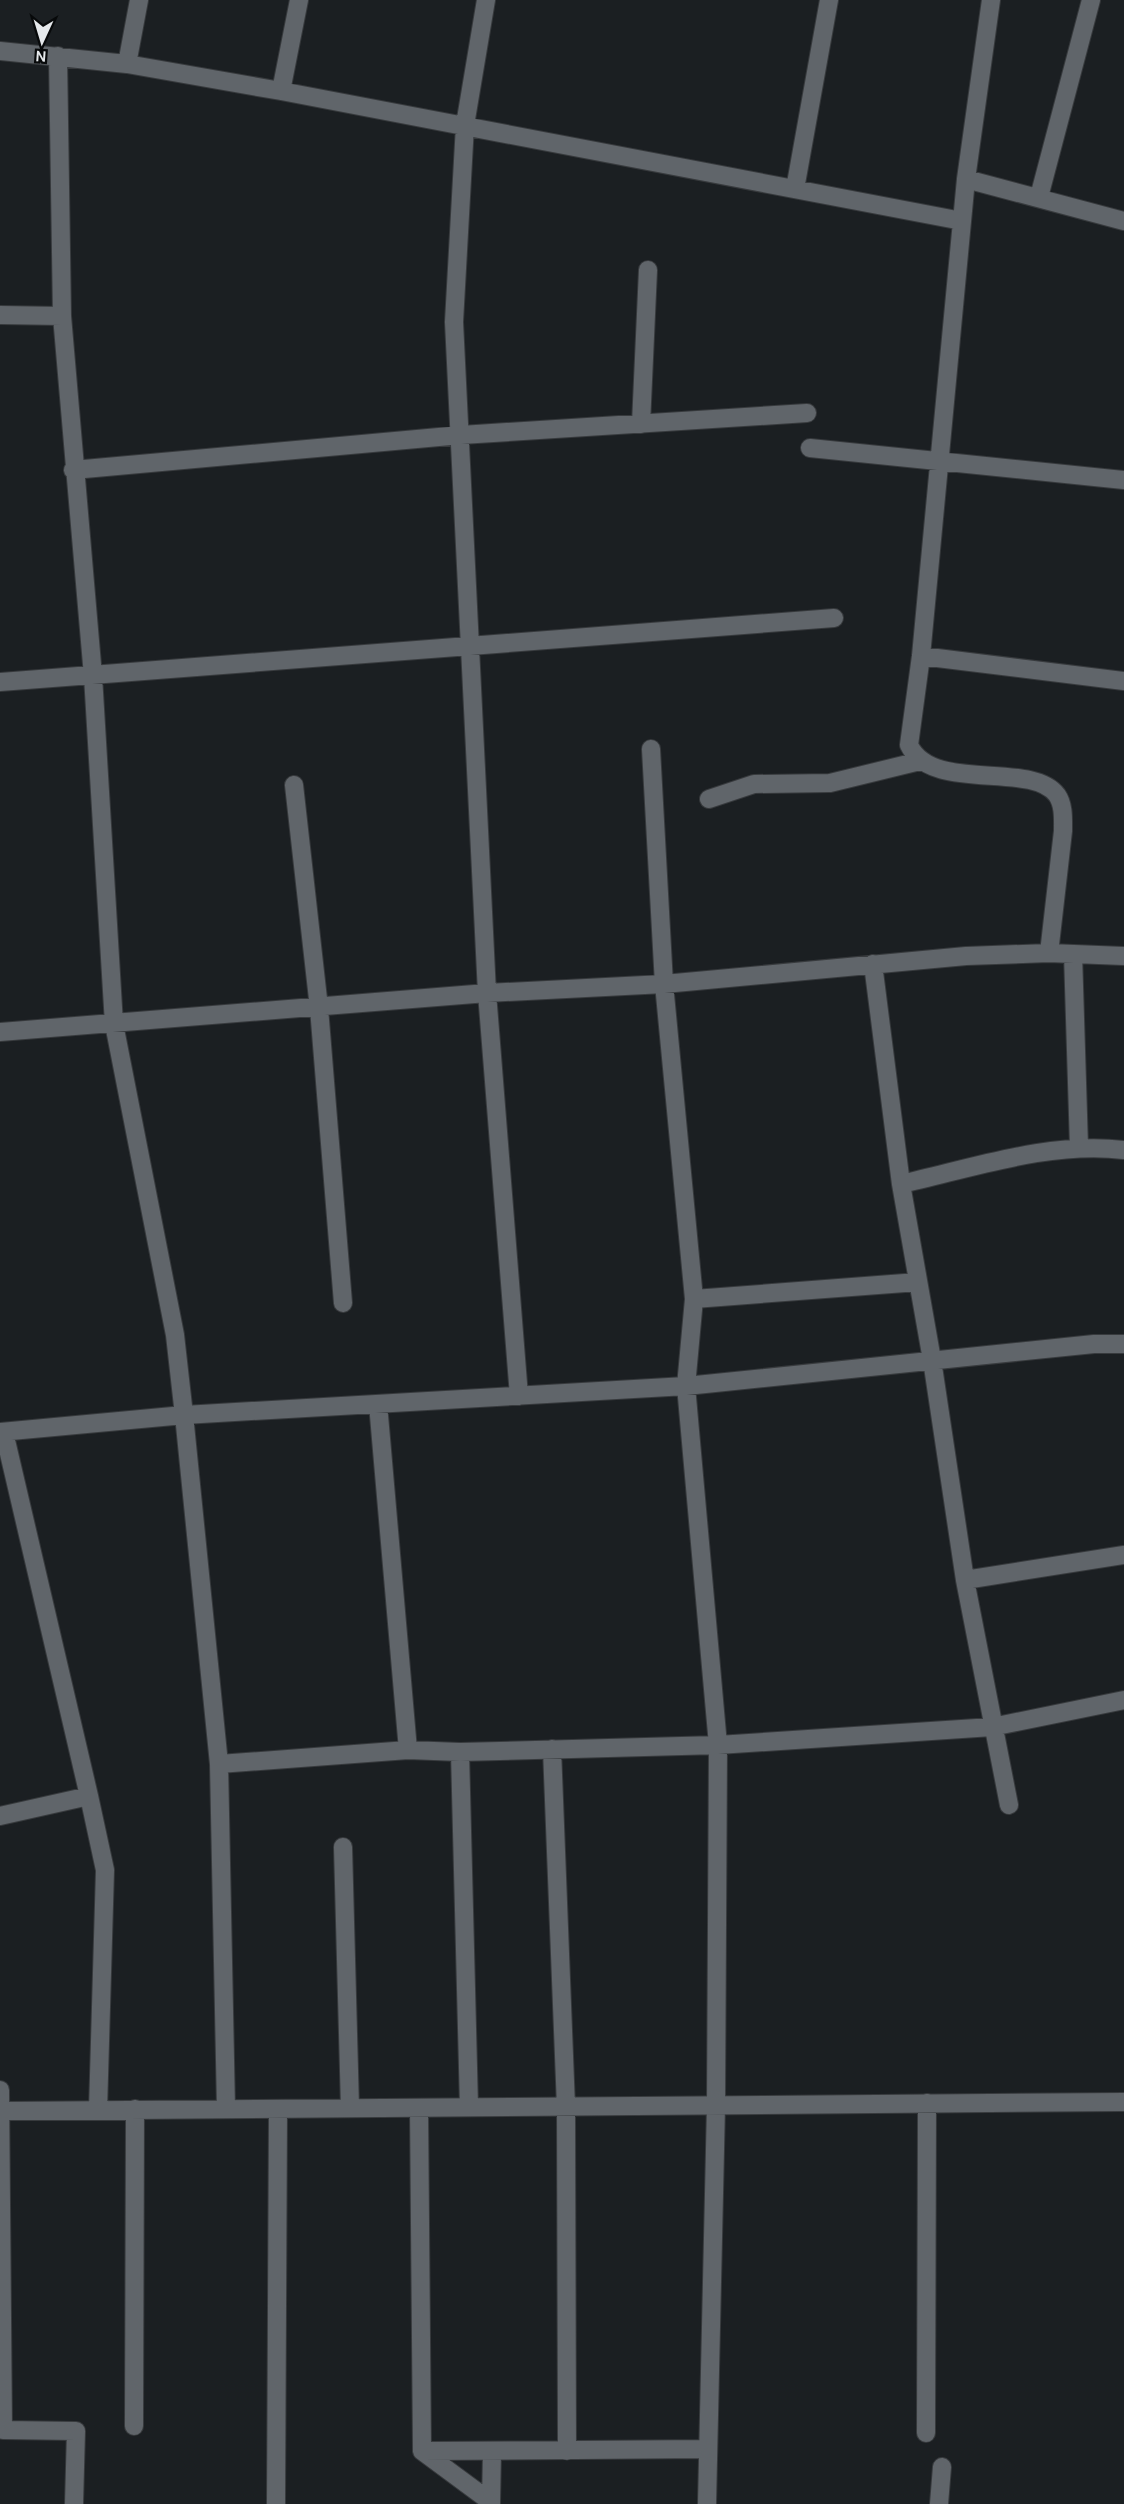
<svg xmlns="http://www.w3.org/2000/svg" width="1124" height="2504" font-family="Karla,sans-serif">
<rect width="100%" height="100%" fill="#1b1f22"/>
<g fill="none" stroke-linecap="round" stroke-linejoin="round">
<g stroke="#373a3d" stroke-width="20">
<path id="street" d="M486,0L465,125L454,322L487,993L519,1396
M991,0L966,179L921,656L909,745C932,794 1031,760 1057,795C1064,805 1063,819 1063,831L1049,953
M0,51L127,64L281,91L962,221
M58,56L62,316L93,676L114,1024L175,1335L184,1415L219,1764L226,2109
M127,64L139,0
M281,91L299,0
M966,179L1124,221
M795,189L829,0
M1039,197L1091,0
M0,315L62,316
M641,424L648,270
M810,448L1124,480
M73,470L461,435L807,413
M921,656L1124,681
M0,682L834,618
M651,749L664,984L694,1299L918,1282
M294,785L319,1008L343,1303
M709,799L754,784L830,783L920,761
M1073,954L1079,1147
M873,964L901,1184L932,1360L965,1580L1009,1805
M0,1032L487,993L664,984L966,956L1049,953L1124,956
M901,1184C973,1168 1050,1141 1124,1150
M694,1299L686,1386L718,1745L716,2105L707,2504
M378,1404L408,1750
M0,1432L184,1415L686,1386L1094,1344H1124
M965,1580L1124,1555
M552,1749L566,2107L567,2451
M460,1752L469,2107
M219,1764L408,1750L460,1752L718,1745L992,1727L1124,1700
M89,1796L105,1870L98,2110
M0,1816L89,1796L4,1432
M343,1847L350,2108
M0,2090L3,2430L76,2431L74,2504
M419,2108L422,2451L708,2449
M0,2111L1124,2102
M134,2426L135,2109
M926,2433L927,2103
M422,2451L491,2502
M276,2504L278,2109
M491,2504L492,2451
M939,2504L942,2467"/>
</g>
<use href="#street" stroke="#60656a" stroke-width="18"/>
</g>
<g transform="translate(42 42) rotate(184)" stroke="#07090a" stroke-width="4.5" paint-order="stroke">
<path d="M0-4.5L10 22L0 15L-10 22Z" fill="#e5e8eb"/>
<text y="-9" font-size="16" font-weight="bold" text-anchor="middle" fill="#e5e8eb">N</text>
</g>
</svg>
